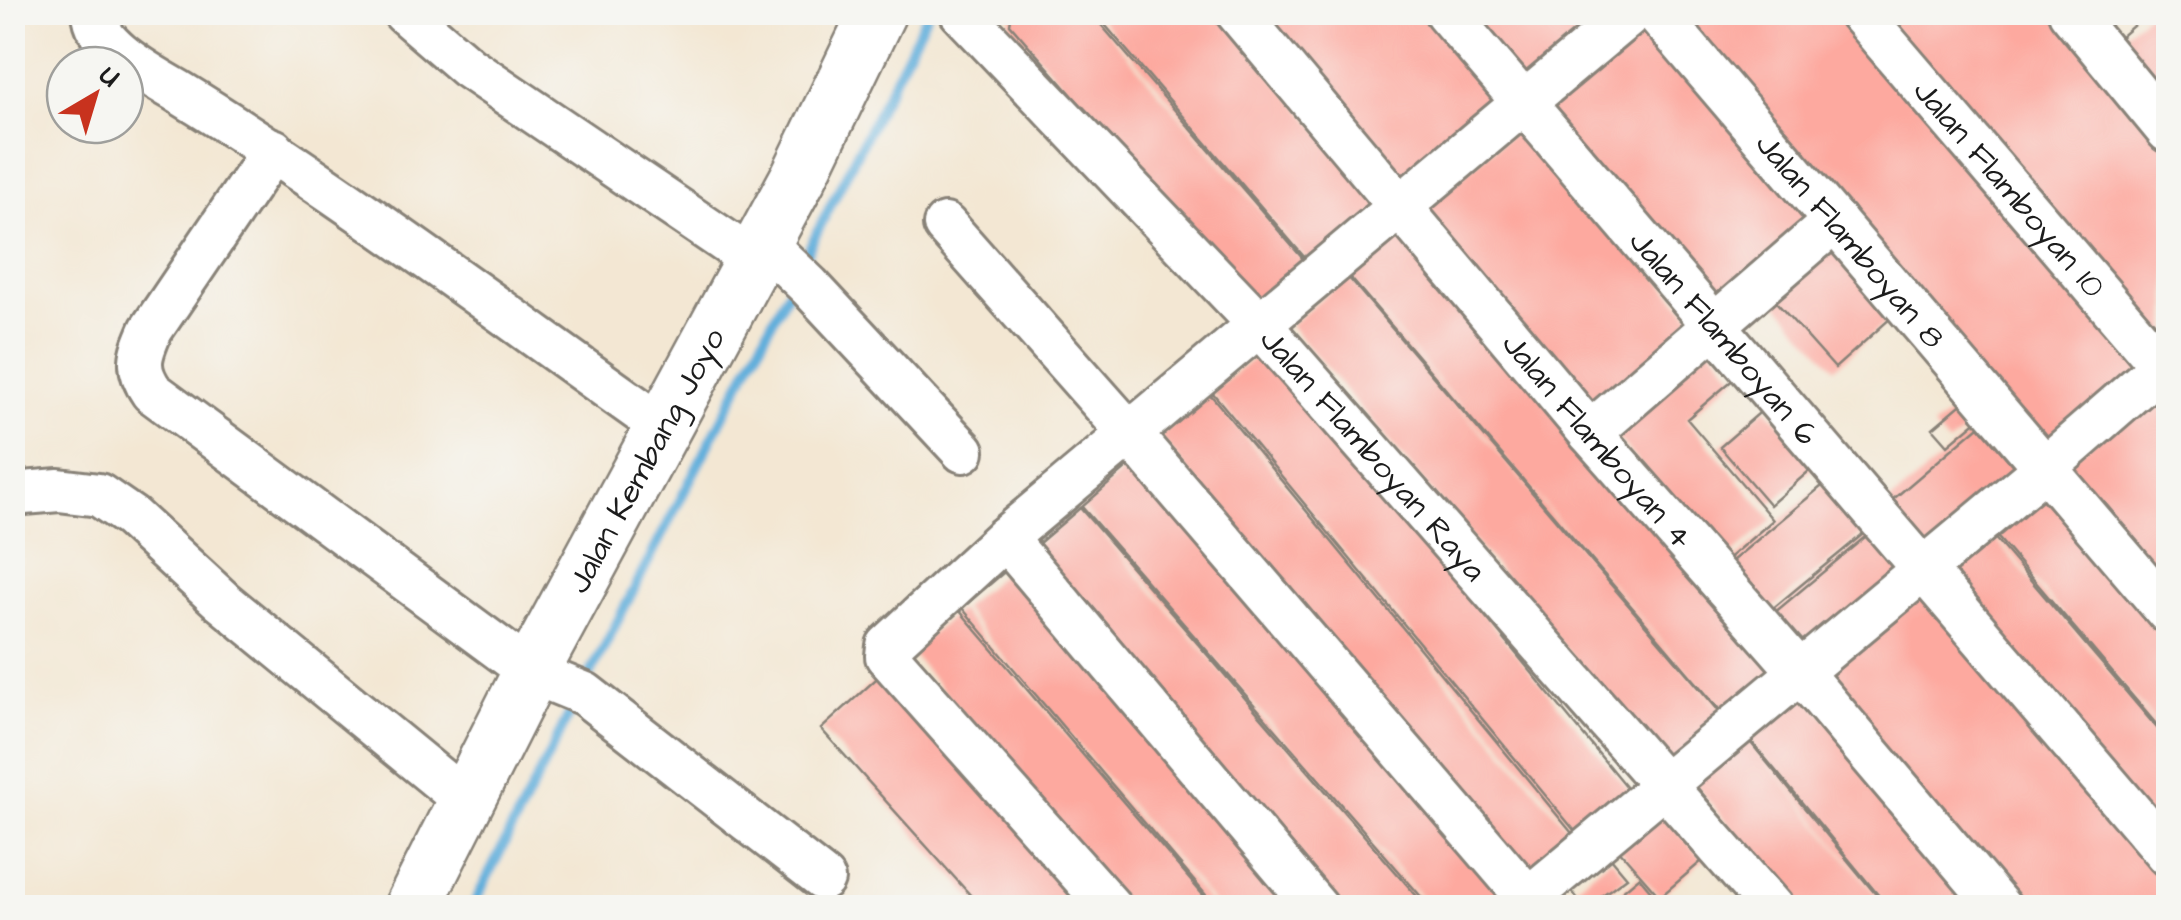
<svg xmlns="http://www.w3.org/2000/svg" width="2181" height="920" font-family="'Architects Daughter',sans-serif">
<rect width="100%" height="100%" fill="#f6f6f2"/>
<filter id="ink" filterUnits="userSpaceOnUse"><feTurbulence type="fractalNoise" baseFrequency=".01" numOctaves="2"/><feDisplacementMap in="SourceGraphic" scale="20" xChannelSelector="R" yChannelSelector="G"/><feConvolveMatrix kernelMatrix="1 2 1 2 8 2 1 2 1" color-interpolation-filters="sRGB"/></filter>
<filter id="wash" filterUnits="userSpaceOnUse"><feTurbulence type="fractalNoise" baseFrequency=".0048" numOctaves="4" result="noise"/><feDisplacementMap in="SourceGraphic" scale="40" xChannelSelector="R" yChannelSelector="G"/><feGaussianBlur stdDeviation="2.25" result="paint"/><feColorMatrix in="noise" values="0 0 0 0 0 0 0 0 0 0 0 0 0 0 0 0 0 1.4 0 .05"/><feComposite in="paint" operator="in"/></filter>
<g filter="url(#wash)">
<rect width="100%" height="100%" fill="#f3e7d3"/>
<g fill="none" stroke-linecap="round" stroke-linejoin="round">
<path stroke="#62afdb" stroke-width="10" d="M800,266L928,12
M585,684L793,281
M472,908L577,699"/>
</g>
<g id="blocks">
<path fill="#fda99f" d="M1012,12H1090L1310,267L1260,310L1010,24Z
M1094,12H1218L1383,206L1312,266Z
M1246,12H1426L1507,106L1403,195Z
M1455,12H1616L1524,92Z
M1668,12H1848L2148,366L2043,455Z
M1880,12H2054L2168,149V355Z
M2149,12H2168V84L2156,95L2111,45Z
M1647,17L1822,221L1713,313L1539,109Z
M1526,122L1698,324L1590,416L1418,213Z
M1403,230L1779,671L1725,716L1349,276Z
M1836,235L1901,309L1835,368L1769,294Z
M1348,277L1724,717L1666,767L1290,325Z
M1709,345L1736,377L1687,419L1773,520L1724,562L1610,430Z
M1265,349L1631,793L1579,836L1212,392Z
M2168,388V599L2058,467Z
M1210,394L1576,838L1526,879L1159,436Z
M1966,400L1980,418L1948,445L1933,428Z
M1766,407L1816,465L1770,505L1720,447Z
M1979,426L2021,475L1927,557L1884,507Z
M1135,461L1513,896L1500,908H1431L1082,507Z
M1828,481L1869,529L1766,614L1726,566Z
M2042,482L2168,630V738L1989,527Z
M1080,508L1427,908H1330L1024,556Z
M1987,529L2168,741V850L1934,574Z
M1871,532L1906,574L1803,659L1768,618Z
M1009,568L1298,908H1217L962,608Z
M1923,590L2168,874V908H2011L1816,682Z
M959,610L1214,908H1128L910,652Z
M886,670L1099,908H982L821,729Z
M1803,690L1983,908H1889L1747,736Z
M1746,737L1887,908H1797L1692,781Z
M1661,812L1703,860L1660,897L1618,849Z
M1611,858L1627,877L1585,908L1571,890Z
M1639,877L1665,908H1602Z"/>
</g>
</g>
<g filter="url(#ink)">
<use href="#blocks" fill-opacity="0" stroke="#888278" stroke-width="2.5"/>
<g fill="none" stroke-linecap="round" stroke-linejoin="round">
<g stroke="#888278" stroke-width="48">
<g id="minor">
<path d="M94,12C95,47 151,75 179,92C346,195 503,314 663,427"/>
<path d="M404,12L468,67L753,260"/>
<path id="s1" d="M961,12L1261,326L1772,908"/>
<path id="s2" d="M1237,12L1590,433L1800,672L2000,908"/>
<path id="s3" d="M1446,12L2168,855"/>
<path id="s4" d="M1656,12L2168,612"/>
<path id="s5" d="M1859,12L2168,373"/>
<path d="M2070,12L2168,131"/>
<path d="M273,150L151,330C140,355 135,368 152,392L531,672L585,694L823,879"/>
<path d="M945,225L1130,434L1528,898"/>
<path d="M763,242L809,286L963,451"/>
<path d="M1590,433L1835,221"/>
<path d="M12,494L59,490L99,495L131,517L222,601L467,802"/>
<path d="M1005,538L1317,908"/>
<path d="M1111,908L887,656L888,646L1005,538L1632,12"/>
<path d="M1517,908L2045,468L2168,361"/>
</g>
</g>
<g stroke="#888278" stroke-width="60">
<g id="primary">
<path id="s6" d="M412,908L531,672L798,178L878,12"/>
</g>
</g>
<use href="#minor" stroke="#fff" stroke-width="42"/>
<use href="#primary" stroke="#fff" stroke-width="55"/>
</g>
</g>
<g text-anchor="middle" stroke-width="8" stroke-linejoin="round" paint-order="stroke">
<g font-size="32" fill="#1c1c1c" stroke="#f6f6f2">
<text dy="11" stroke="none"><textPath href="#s5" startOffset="232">Jalan Flamboyan 10</textPath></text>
<text dy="11" stroke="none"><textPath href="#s4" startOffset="300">Jalan Flamboyan 8</textPath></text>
<text dy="11" stroke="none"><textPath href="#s3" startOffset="428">Jalan Flamboyan 6</textPath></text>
<text dy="11" stroke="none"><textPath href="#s2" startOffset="560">Jalan Flamboyan 4</textPath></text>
<text dy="11" stroke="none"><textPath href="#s1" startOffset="605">Jalan Flamboyan Raya</textPath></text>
<text dy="11" stroke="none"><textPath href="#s6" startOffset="505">Jalan Kembang Joyo</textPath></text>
</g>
</g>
<rect width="2181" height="920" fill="none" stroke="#f6f6f2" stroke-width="50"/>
<g transform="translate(95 95) rotate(38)"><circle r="48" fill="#f6f6f2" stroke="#9f9f9c" stroke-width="2.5"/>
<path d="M0-8L18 38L0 25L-18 38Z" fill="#c8321e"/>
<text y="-15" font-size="28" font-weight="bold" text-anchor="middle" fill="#1c1c1c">U</text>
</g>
</svg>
